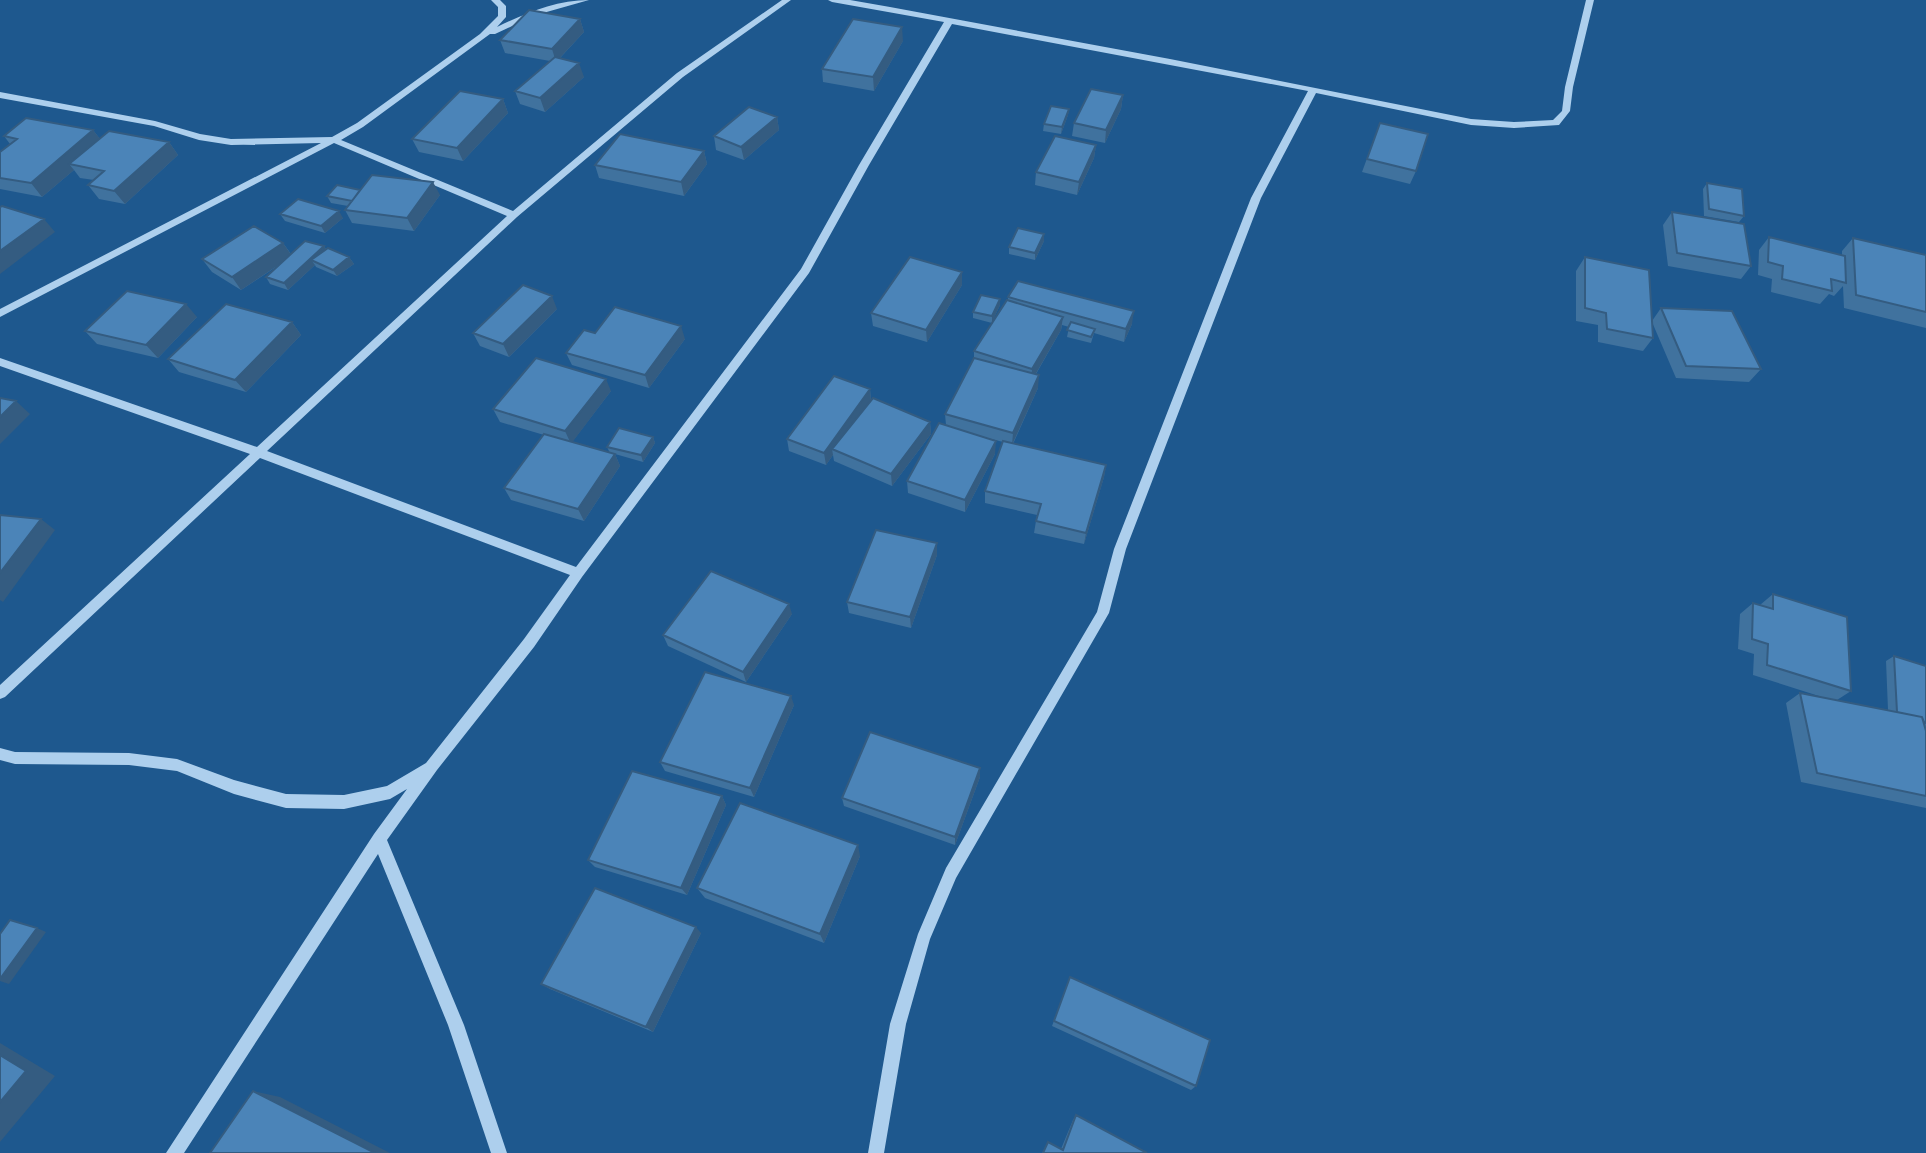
<svg xmlns="http://www.w3.org/2000/svg" width="1926" height="1153" font-family="'Work Sans',sans-serif">
<rect width="100%" height="100%" fill="#1e588e"/>
<g fill="none" stroke-linecap="round" stroke-linejoin="round">
<path fill="#adcfed" fill-rule="evenodd" d="M491,0H500L506,6V17L497,27C526,13 556,0 589,0L536,15L495,34H490L363,127L341,140L513,211L677,73L782,0H791L683,77L517,217L267,451L576,567L801,269L859,165L944,22L832,2L828,0H850L890,7L1170,59L1471,119L1514,122L1553,120L1562,111L1565,87L1586,0H1594L1573,87L1570,111L1559,125L1514,128L1471,125L1316,93L1261,198L1126,549L1109,613L956,878L930,939L906,1024L884,1153H868L890,1024L918,934L946,868L1097,612L1114,549L1251,198L1308,91L952,24L869,165L809,273L582,577L534,647L437,770L387,840L464,1025L507,1153H491L448,1025L378,854L184,1153H166L374,834L407,789L390,799L344,809L286,808L234,794L177,771L129,765L15,764L0,760V748L15,752L129,753L177,759L234,780L286,794L344,795L387,786L426,763L524,639L570,575L260,458L5,697L0,699V685L250,454L0,366V358L257,447L507,216L334,143L0,317V309L321,143L231,145L199,140L154,126L0,98V92L155,121L200,134L231,139L332,137L357,123L480,34L498,16V7Z"/>
</g>
<path fill="#40729e" d="M580,19L584,32L560,58L584,77L545,112L520,104L515,91L550,61L505,53L500,40Z
M903,41L874,91L823,82L822,69Z
M1123,95L1121,109L1105,143L1072,136L1074,123Z
M503,99L508,113L463,161L419,152L412,139Z
M1069,109L1068,115L1061,134L1043,131L1044,124Z
M777,117L779,130L744,160L716,150L714,136Z
M1380,123L1416,171L1410,184L1362,172Z
M93,130L100,139L169,142L178,155L125,204L99,199L88,185L94,180L80,178L74,170L42,197L0,189V152L10,144L4,136Z
M1096,145L1094,158L1077,195L1035,185L1036,172Z
M704,151L707,164L684,196L599,178L595,165Z
M1707,183L1744,216L1739,222L1704,216L1703,189Z
M440,195L414,231L352,223L345,210L348,206L331,203L327,196Z
M1672,212L1751,266L1741,279L1668,266L1663,225Z
M280,214L343,218L325,233L285,221Z
M1769,237L1842,255V251L1853,238L1926,255V328L1844,308L1843,286L1834,296L1829,294L1820,304L1771,292L1772,279L1758,275L1759,250Z
M1044,241L1035,260L1009,254V247Z
M283,243L291,254L324,246L326,249L349,257L354,264L337,276L316,267L315,265L288,290L270,284L266,277L279,265L241,290L212,272L202,259Z
M1585,257L1652,321L1661,308L1761,369L1749,382L1676,378L1652,322L1653,338L1643,351L1598,342V325L1576,321V271Z
M962,272V285L927,342L873,326L871,313Z
M1008,297L1132,324L1124,342L1094,333L1091,343L1067,337L1069,327L1062,325L1061,330L1036,374L1038,388L1013,444L1106,465L1104,477L1084,544L1034,533L1037,515L985,503V491L1003,442L972,434L995,454L965,512L908,493L907,481L946,425L945,414L974,358V351L992,323L973,318V312L1000,299V305L992,322L1008,300Z
M557,309L509,357L480,346L473,333Z
M197,317L158,358L97,344L85,331Z
M292,322L301,335L246,392L179,372L168,359Z
M595,333L685,339L649,388L572,365L566,353Z
M870,389L871,400L930,422L931,434L892,486L834,461L833,455L826,465L789,451L787,439Z
M611,391L572,442L610,453L607,447L653,437L655,443L643,462L615,454L620,466L584,521L511,500L504,488L544,435L500,422L493,409Z
M937,543V555L911,628L849,613L847,602Z
M1773,594L1851,691L1837,700L1888,710L1886,661L1894,656L1926,666V808L1801,782L1786,703L1800,693L1822,697L1753,675L1754,654L1738,649L1740,614L1753,603L1760,605Z
M792,614L746,682L668,646L663,635Z
M794,705L754,797L665,771L660,762Z
M980,777L955,845L844,806L842,798Z
M722,796L726,805L687,895L595,867L588,860Z
M860,856L824,943L705,898L697,888Z
M701,933L653,1032L550,989L541,984Z
M1070,977L1196,1086L1191,1090L1052,1026Z
M1076,1115L1147,1153H1042L1048,1142L1061,1149L1073,1120Z"/>
<path fill="#345c81" d="M580,19L584,32L556,62L552,49Z
M902,27L903,41L874,91L873,77Z
M579,63L584,77L545,112L540,98Z
M1123,95L1121,109L1105,143L1106,130Z
M503,99L508,113L463,161L457,148Z
M1069,109L1068,115L1061,134L1062,127Z
M777,117L779,130L744,160L741,147Z
M93,130L104,144L69,164L74,170L42,197L31,183Z
M169,142L178,155L125,204L114,191Z
M1096,145L1094,158L1077,195L1079,182Z
M704,151L707,164L684,196L681,182Z
M433,182L440,195L414,231L407,218Z
M339,211L343,218L325,233L321,226Z
M44,219L55,232L0,274V251Z
M1044,234V241L1035,260V253Z
M283,243L292,256L241,290L232,277Z
M324,246L328,253L311,260L315,265L288,290L284,283Z
M349,257L354,264L337,276L333,270Z
M962,272V285L927,342L926,330Z
M552,296L557,309L509,357L503,344Z
M1000,299V305L992,323V316Z
M186,304L197,317L158,358L146,345Z
M1134,311L1132,324L1124,342L1126,329Z
M1063,317L1061,330L1031,382L1032,369Z
M292,322L301,335L246,392L235,380Z
M681,326L685,339L649,388L645,375Z
M1039,375L1038,388L1012,445L1013,433Z
M606,379L611,391L571,444L565,431Z
M870,389L871,401L832,449L833,455L826,465L824,453Z
M16,401L30,414L0,444V417Z
M930,422L931,434L892,486L891,474Z
M653,437L655,443L643,462L641,455Z
M996,441L995,454L965,512V500Z
M615,454L620,466L584,521L578,509Z
M1106,465L1104,477L1084,544L1086,533Z
M41,519L55,530L3,602L0,600V573Z
M937,543V555L911,628L910,617Z
M789,604L792,614L746,682L743,672Z
M791,696L794,705L754,797L750,788Z
M980,768V777L955,845V837Z
M722,796L726,805L687,895L681,888Z
M858,845L860,856L824,943L820,934Z
M696,927L701,933L653,1032L646,1027Z
M37,928L46,932L9,984L0,981V979Z
M0,1043L55,1076L0,1142Z
M253,1091L280,1097L390,1153H375Z"/>
<path fill="#4b84b8" stroke="#345c81" stroke-width="2" d="M529,10L580,19L552,49L500,40Z
M853,19L902,27L873,77L822,69Z
M555,57L579,63L540,98L515,91Z
M1091,89L1123,95L1106,130L1074,123Z
M460,91L503,99L457,148L412,139Z
M1051,106L1069,109L1062,127L1044,124Z
M749,107L777,117L741,147L714,136Z
M26,118L93,130L31,183L0,178V152L17,139L4,136Z
M1380,123L1428,134L1416,171L1367,159Z
M109,131L169,142L114,191L88,185L104,171L69,164Z
M620,134L704,151L681,182L595,165Z
M1055,136L1096,145L1079,182L1036,172Z
M372,175L433,182L407,218L345,210Z
M1707,183L1742,189L1744,216L1709,209Z
M337,185L360,190L352,201L327,196Z
M298,199L339,211L321,226L280,214Z
M2,206L44,219L0,251V207Z
M1672,212L1744,224L1751,266L1677,253Z
M254,226L283,243L232,277L202,259Z
M1018,228L1044,234L1035,253L1009,247Z
M1769,237L1845,256L1846,283L1831,279L1832,291L1782,279L1783,266L1768,262Z
M1853,238L1926,255V312L1856,295Z
M305,241L324,246L284,283L266,277Z
M328,248L349,257L333,270L311,260Z
M910,257L962,272L926,330L871,313Z
M1585,257L1649,270L1653,338L1607,329L1606,313L1585,308Z
M1018,281L1134,311L1126,329L1008,297Z
M523,285L552,296L503,344L473,333Z
M127,291L186,304L146,345L85,331Z
M981,295L1000,299L992,316L973,312Z
M1007,300L1063,317L1032,369L974,351Z
M226,304L292,322L235,380L168,359Z
M615,307L681,326L645,375L566,353L584,330L595,333Z
M1661,308L1732,311L1761,369L1686,366Z
M1071,322L1095,329L1091,337L1067,330Z
M536,358L606,379L565,431L493,409Z
M974,358L1039,375L1013,433L945,414Z
M834,376L870,389L824,453L787,439Z
M0,398L16,401L0,417Z
M873,398L930,422L891,474L832,449Z
M939,423L996,441L965,500L907,481Z
M619,428L653,437L641,455L607,447Z
M544,434L615,454L578,509L504,488Z
M1003,441L1106,465L1086,533L1036,521L1041,504L985,491Z
M0,515L41,519L0,573Z
M876,530L937,543L910,617L847,602Z
M711,571L789,604L743,672L663,635Z
M1773,594L1847,617L1851,691L1767,665L1768,644L1752,639L1753,603L1773,609Z
M1894,656L1926,666V723L1924,722L1922,717L1897,712Z
M705,672L791,696L750,788L660,762Z
M1800,693L1922,717L1926,731V796L1817,773Z
M870,732L980,768L955,837L842,798Z
M632,771L722,796L681,888L588,860Z
M740,803L858,845L820,934L697,888Z
M595,888L696,927L646,1027L541,984Z
M10,920L37,928L0,979V934Z
M1070,977L1210,1040L1196,1086L1054,1021Z
M0,1055L26,1071L0,1102Z
M253,1091L375,1153H210Z
M1076,1115L1147,1153H1043L1048,1142L1063,1150Z"/>
</svg>
